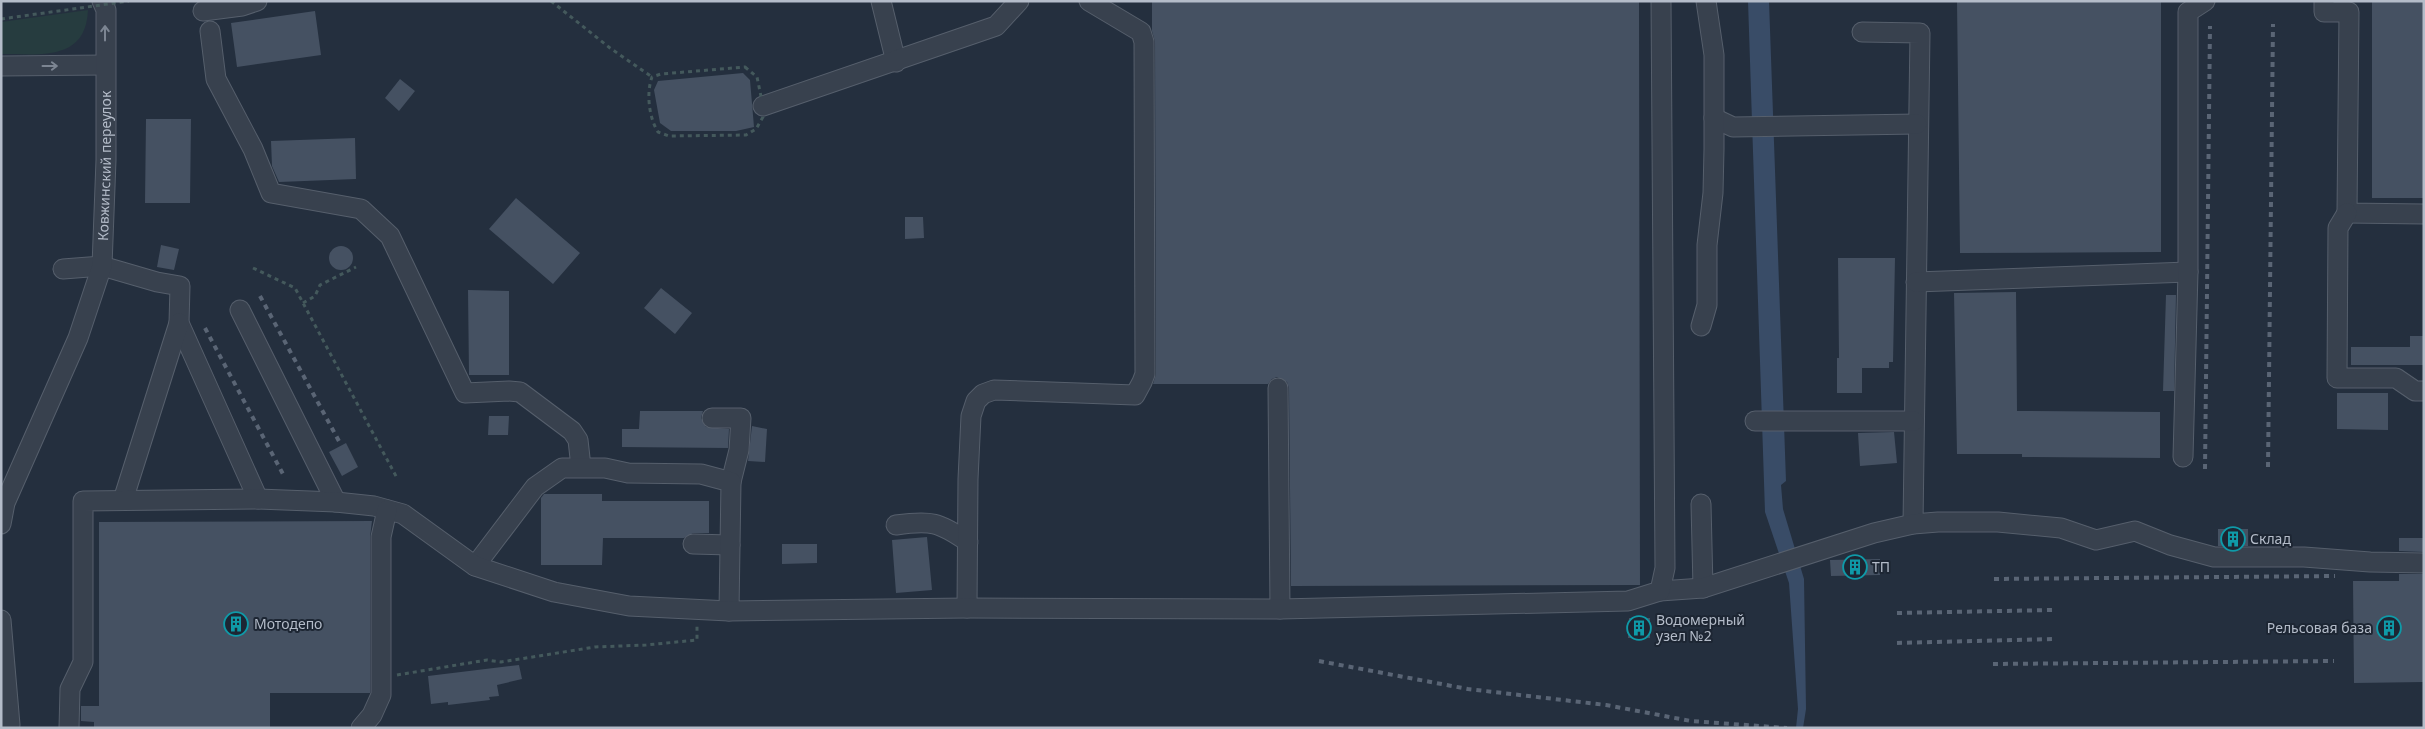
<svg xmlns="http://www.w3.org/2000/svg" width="2425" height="729" font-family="'Noto Sans',sans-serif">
<rect width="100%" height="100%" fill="#242f3e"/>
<path fill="#263c3f" d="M88,10C86,62 39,54 1,54V22Z"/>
<path fill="#394c67" d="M1748,1H1769L1786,481L1781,485L1783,509L1804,579L1806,709L1803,728H1796L1798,709L1789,583L1765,512Z"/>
<path fill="#455162" d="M1152,1H1639L1640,585L1291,586L1289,388L1287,382L1277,377L1272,379L1268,384H1153L1156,374L1155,42L1152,31Z
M1957,1H2161V252L1960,253Z
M2372,1H2424V198H2372Z
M315,11L321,55L237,67L231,23Z
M743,73L750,80L754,127L736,131H671L660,123L654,90L658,81Z
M400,79L415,91L399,111L385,98Z
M146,119H191L190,203H145Z
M355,138L356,179L279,182L272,166L271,141Z
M516,198L580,253L553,284L489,229Z
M905,217H923L924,238L905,239Z
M161,245L179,249L174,270L157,267Z
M329 258a12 12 0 1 1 24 0a12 12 0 1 1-24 0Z
M1838,258H1895L1893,362H1889V368H1862V393H1837V358H1839Z
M661,288L692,313L675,334L644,308Z
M468,290L509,291V375H469Z
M2016,292L2017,411L2160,412V458L2022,457V454H1957L1954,293Z
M2166,295H2176L2174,391H2163Z
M2410,336H2424V365H2351V347H2410Z
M2337,393H2388V430L2337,429Z
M640,411H703L701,418L706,427L729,429L728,448L622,447V429H639Z
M489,416H509L508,435H488Z
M752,426L767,429L765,462L748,461Z
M1894,432L1897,463L1860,466L1858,433Z
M346,443L358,467L342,476L329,452Z
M544,494H602V501H709V533H693L684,538H603L602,565H541V498Z
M372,521L370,537V693H270V728H94V722L81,721V706H99V522Z
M2218,529H2248V546H2218Z
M927,537L932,590L896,593L892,540Z
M2399,538H2424V552L2399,551Z
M782,544H817V563L782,564Z
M1880,559V575L1831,576L1830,560Z
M2399,574H2424V682L2354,683L2353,581H2399Z
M1629,618H1650V638H1628Z
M519,665L522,679L497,685L499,696L489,697L490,700L448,705V702L431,704L428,676Z"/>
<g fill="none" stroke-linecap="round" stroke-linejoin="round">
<g stroke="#565f6c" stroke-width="21">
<g id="minor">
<path d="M881,1L896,62"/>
<path d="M2324,1V12H2349L2347,213L2424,214"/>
<path d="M203,11L242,6L257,1"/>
<path d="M210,31L216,79L253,149L271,193L361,209L390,236L465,393L509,391L520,392L572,431L578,440L581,467"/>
<path d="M1862,32L1920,33L1913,524"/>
<path d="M1,66L105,65"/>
<path d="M763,106L996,26L1019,1"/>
<path d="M1714,118L1733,127L1917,124"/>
<path d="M2347,213L2338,228L2337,378H2396L2415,391H2424"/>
<path d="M63,269L102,266L157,282L180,286L179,323L258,499"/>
<path d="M1916,282L2188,272"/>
<path d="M240,310L336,502"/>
<path d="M1701,326L1707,305V245L1713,193L1714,149V55L1706,1"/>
<path d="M1278,388L1280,609"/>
<path d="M712,418H741L739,450L731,482"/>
<path d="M1755,421H1914"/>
<path d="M2183,457L2188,272V12L2205,1"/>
<path d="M123,500L179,323"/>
<path d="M1701,504L1703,588"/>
<path id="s1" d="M1,524L5,503L78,338L102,266L106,160V10L102,1"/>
<path d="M896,525C931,520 939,522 968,542"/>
<path d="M693,544L730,545"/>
<path d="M475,566L535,487L562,468H605L628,473L701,474L731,482L729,611"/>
<path d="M1660,591L1703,588L1874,533L1913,524L1938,522H1998L2061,528L2096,540L2135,531L2170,545L2214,557H2304L2370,562L2424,563"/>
<path d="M967,608L968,479L971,416L976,401L983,394L994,390L1135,395L1142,382L1145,374L1144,42L1141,32L1089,1"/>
<path d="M1,620L10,725"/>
<path d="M69,728L70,689L83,662V501L258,499L336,502L374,506L403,514L475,566L554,592L629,606L729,611L967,608L1280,609L1628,601L1660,591L1665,568L1661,1"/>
<path d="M361,728L372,715L381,695V537L387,510"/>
</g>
</g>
<path stroke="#44595c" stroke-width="3" stroke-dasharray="4 4" stroke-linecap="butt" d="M551,1L610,48L652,77
M1,19L80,8
M745,67L757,77L763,106V117L756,129L746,135L669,136L658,132C649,118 646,93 652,77L661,74Z
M253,268L295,288L397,478
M303,303L315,296L320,285L356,267
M397,675L487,660L501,662L595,647L646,645L697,640V626"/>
<use href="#minor" stroke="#38414e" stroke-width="19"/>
<path stroke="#5a6575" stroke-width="4" stroke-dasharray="5 5" stroke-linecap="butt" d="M260,296L340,443
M205,328L284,476
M2268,467L2273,24
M2205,469L2210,26
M1994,579L2335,576
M1897,613L2053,610
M1897,643L2052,639
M1319,661L1468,689L1606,705L1691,721L1787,728
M1993,664L2334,661"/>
<path stroke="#44595c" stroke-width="3" stroke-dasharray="4 4" stroke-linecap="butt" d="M80,8L129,1"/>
</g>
<defs><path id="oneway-shaft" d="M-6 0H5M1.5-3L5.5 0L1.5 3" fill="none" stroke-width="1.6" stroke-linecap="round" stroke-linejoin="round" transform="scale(1.25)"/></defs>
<g stroke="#7c8592">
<use href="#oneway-shaft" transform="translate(105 33) rotate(-90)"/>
<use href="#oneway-shaft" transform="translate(50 66)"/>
</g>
<defs>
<g id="building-ring" transform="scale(1.25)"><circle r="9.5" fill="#1d2633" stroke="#0f9aa8" stroke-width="1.5"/><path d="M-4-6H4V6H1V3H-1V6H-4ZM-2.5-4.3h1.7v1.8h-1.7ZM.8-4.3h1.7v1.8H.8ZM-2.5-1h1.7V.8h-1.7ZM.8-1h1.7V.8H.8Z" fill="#0f9aa8"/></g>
</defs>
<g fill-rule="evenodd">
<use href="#building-ring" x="2233" y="539"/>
<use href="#building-ring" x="1855" y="567"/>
<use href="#building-ring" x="236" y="624"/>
<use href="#building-ring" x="1639" y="628"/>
<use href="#building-ring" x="2389" y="628"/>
</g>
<g text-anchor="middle" stroke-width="4" stroke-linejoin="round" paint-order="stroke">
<g font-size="14" fill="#b4bcc9" stroke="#1d2633">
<text dy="5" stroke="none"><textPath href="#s1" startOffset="378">Ковжинский переулок</textPath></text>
</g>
<g font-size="14" fill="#b4bcc9" stroke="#1d2633" text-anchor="start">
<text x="2250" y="544">Склад</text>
<text x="1872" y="572">ТП</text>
<text x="1656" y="625">Водомерный<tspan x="1656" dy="16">узел №2</tspan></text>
<text x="254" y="629">Мотодепо</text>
<text x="2372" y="633" text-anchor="end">Рельсовая база</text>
</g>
</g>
<rect width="2425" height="729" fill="none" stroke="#b4bcc9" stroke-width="5"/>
</svg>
